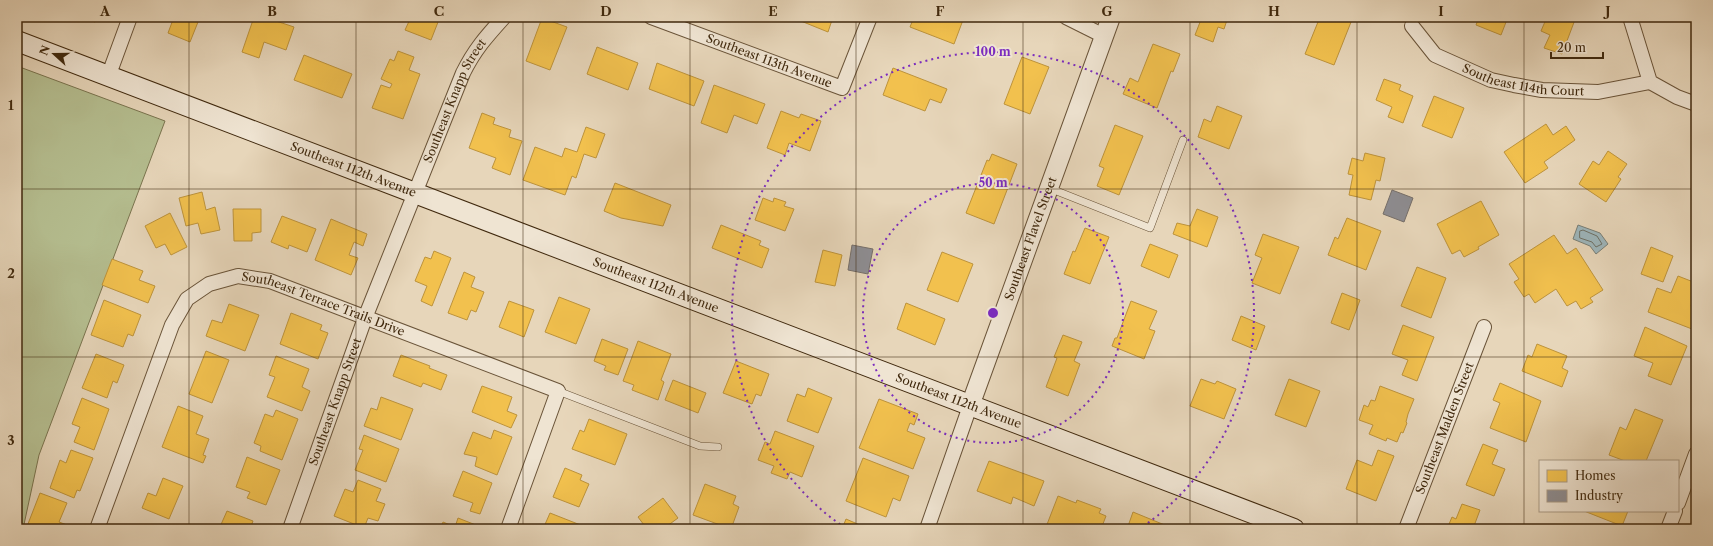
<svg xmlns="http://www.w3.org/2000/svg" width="1713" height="546" font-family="'Libre Caslon Text',serif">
<rect width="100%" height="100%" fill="#e7d6ba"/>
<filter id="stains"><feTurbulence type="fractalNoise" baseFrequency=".005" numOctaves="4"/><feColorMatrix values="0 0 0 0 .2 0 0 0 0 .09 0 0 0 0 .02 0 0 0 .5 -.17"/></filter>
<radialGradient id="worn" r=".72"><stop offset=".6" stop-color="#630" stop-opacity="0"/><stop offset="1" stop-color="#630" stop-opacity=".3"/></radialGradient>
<path fill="#b5be90" stroke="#7a744f" d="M17,66L165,121L39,455L23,529H17Z"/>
<path fill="#9db6bc" stroke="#787e76" d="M1578,225L1600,233L1608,244L1596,254L1590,246L1573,239Z"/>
<path fill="#f2c14e" stroke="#bd933b" d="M81,17H97L95,22Z
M174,17H200L190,42L168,33Z
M254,17H274L273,20L294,27L286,50L264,42L259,58L242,52Z
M411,17H440L431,40L405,30Z
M791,17H833L828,32Z
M914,17H957L963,20L954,44L910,27Z
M1202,17H1228L1224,29L1218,27L1213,42L1195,35Z
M1320,17H1353L1334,65L1305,54Z
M1479,17H1508L1501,35L1476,25Z
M1547,17H1576L1562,54L1544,48L1550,35L1541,31Z
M542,18L567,27L550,70L526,61Z
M1153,44L1180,54L1173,72L1171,71L1157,108L1123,94L1130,78L1138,82Z
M597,47L638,63L628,90L587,74Z
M398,51L414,57L409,70L420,74L403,119L372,108L381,85L390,88L392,84L381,79L390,59L394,61Z
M304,55L352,74L342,98L294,80Z
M1022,57L1049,67L1030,114L1004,104Z
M657,63L704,81L694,106L649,89Z
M893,68L947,89L941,103L930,99L925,111L883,95Z
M1384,79L1401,85L1399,90L1413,96L1403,123L1388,117L1392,107L1376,100Z
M714,85L765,104L757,124L734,115L727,133L701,123Z
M1434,96L1464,108L1452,138L1422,126Z
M1217,106L1242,116L1229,149L1198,137L1204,119L1211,122Z
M781,111L799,118L801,114L821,121L810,151L789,143L785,155L767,148Z
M482,113L495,118L493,124L511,130L509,137L522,141L510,175L492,168L496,158L469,148Z
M1546,124L1553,135L1566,126L1575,140L1544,162L1548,168L1525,183L1504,152Z
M1115,125L1143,136L1119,195L1097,186L1104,168L1099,166Z
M586,127L605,134L596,158L584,154L576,178L572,176L565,195L523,180L535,147L562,157L565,148L577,152Z
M1608,151L1627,164L1618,177L1621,179L1606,202L1579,184L1593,161L1599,165Z
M1365,153L1385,158L1380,181L1376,180L1371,200L1349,195L1353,175L1348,174L1352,158L1363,161Z
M992,154L1017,164L994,224L966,213L987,160L989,161Z
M615,183L671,205L663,226L621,218L604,211Z
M202,192L206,210L215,207L220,230L201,234L198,223L186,226L179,198Z
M763,198L773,202L774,198L786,202L784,206L794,209L785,231L755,220Z
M1481,201L1499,235L1478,247L1479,249L1464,257L1460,250L1452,254L1437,224Z
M233,209H261V232L252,233V241H234Z
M1197,209L1218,217L1207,247L1173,234L1177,223L1190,226Z
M170,213L187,247L171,255L165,244L156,248L145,226Z
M282,216L316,229L307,252L289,245L288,249L271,242Z
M1347,218L1381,231L1366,270L1328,255L1335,237L1338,239Z
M331,219L367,234L363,246L354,242L349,255L358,258L351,275L315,260Z
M721,225L761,241L759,245L769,249L762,268L712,248Z
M1085,228L1109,237L1090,284L1064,274L1073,251L1075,252Z
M1263,234L1299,247L1280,294L1252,283L1262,258L1255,255Z
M1554,235L1567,254L1576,248L1603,290L1590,298L1593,302L1581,309L1576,301L1567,306L1556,289L1535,303L1529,294L1524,297L1514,282L1519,279L1509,264Z
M1150,244L1178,255L1169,278L1141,266Z
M1651,247L1673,256L1663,282L1641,274Z
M823,250L842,255L835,286L815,282Z
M434,251L451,258L432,306L421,301L427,286L415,281L425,257L431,259Z
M942,252L973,264L958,302L927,290Z
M112,259L143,271L139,280L155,286L148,303L102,285Z
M1417,267L1446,278L1431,318L1401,306Z
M464,272L475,277L471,287L484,292L476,312L471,310L467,320L448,313Z
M1678,276L1696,283V294L1691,306L1696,308V319L1692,329L1648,312L1657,288L1671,293Z
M1342,293L1360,300L1349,330L1331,323Z
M559,297L590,309L576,344L545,332Z
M104,300L141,315L133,336L128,334L123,347L91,335Z
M509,301L534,310L524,337L499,327Z
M1131,301L1157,311L1149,329L1155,331L1144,359L1112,346L1115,338H1117Z
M906,303L945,319L935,345L897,329Z
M229,304L259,315L245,351L206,336L212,320L222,323Z
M291,313L322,325L320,330L328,333L318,359L280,344Z
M1241,316L1265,326L1256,350L1232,340Z
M1403,325L1434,337L1417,381L1402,375L1408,360L1392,354Z
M1645,327L1687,346L1671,385L1648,376L1653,363L1634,356Z
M1063,335L1082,342L1074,361L1080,364L1068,396L1046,387L1057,358L1054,357Z
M602,339L628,349L618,375L604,370L606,366L594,361Z
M638,341L671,354L661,380L664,382L658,400L632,390L634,385L623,381Z
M1537,344L1567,356L1562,368L1568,371L1562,387L1522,371L1528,355L1532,357Z
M206,351L229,360L212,403L189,394Z
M96,354L124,365L117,383L113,381L107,398L82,388Z
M401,355L430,366L429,368L447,375L441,390L423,383L421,387L393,376Z
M276,356L309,369L302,387L310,391L302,411L267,397L275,377L269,375Z
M736,361L769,374L761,396L756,394L752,404L723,393Z
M1201,379L1215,384L1217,381L1236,389L1224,419L1190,406Z
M1289,379L1320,391L1306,427L1275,415Z
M673,380L706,393L698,413L665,400Z
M1500,383L1541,401L1526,442L1490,428L1500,403L1493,400Z
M482,386L512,397L507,411L517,415L511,428L472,412Z
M1380,386L1414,399L1408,414L1406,422L1407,423L1403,433L1401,432L1397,442L1387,438L1386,441L1369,434L1373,425L1359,420L1364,405L1368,407L1371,400L1375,401Z
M808,388L832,398L818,433L787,421L797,394L805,397Z
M381,397L413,409L401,440L364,426L371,408L377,410Z
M82,398L109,409L94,450L74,442L80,427L72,424Z
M879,399L918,414L914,425L910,423L907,431L925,438L913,469L859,448Z
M178,406L203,416L196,434L209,439L203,455L206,456L203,463L162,447Z
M1635,409L1663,420L1646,461H1625L1609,455L1620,427L1626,430Z
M276,410L298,419L282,460L260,451L261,446L254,443L265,414L273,417Z
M589,419L627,434L615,465L572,449L580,430L584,432Z
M494,430L512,437L497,475L475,466L477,457L464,454L473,432L491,439Z
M775,431L814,446L802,477L790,472L787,479L771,473L774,466L758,460L765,442L770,444Z
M364,435L399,449L386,482L355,470L363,450L359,449Z
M1483,444L1498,450L1492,464L1505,469L1494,496L1466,485Z
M71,450L93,458L80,491L77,490L74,498L50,488L60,460L66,463Z
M1378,450L1394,456L1376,501L1346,489L1357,460L1372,466Z
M247,457L280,470L266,505L247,498L250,492L236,487Z
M863,458L909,476L900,501L893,498L886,517L846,501Z
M989,461L1044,481L1034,506L1013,497L1011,504L977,491Z
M565,468L582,475L580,480L589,484L579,507L553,497Z
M463,471L492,483L480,514L470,511L473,503L453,496Z
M163,478L183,486L169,519L142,508L148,493L156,496Z
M358,480L381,489L376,501L385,504L378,521L368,518L364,528L334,516L345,489L353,492Z
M705,484L736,496L733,504L739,507L731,529L693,515Z
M40,493L67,503L59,522L67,525L66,529H26Z
M1058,496L1076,503L1077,500L1101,509L1099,513L1106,516L1101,529H1051L1046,527Z
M663,498L678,518L663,529H647L638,517Z
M1462,504L1480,510L1474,526L1480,529H1447L1452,517L1456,519Z
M227,511L253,521L250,529H219Z
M1584,511H1628L1622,526Z
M1133,512L1172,528V529H1127Z
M550,513L583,526L581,529H543Z
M458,518L481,527L480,529H440L443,522L455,527Z
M846,519L869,529H842Z"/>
<path fill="#8d8d92" stroke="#766f6a" d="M1392,190L1413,198L1404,222L1383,214Z
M852,245L873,249L868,274L848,270Z"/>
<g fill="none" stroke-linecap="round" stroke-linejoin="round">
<path stroke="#6e7065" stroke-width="1" d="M1580,231L1583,230L1597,236L1602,244L1596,247L1592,242L1580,238Z"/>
<g stroke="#6a5439" stroke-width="8">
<path id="service" d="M1049,188L1150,228L1183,140
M558,391L700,446L718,447"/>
</g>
<g stroke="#6a5439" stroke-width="16">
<g id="minor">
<path id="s1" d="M651,17L842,88L870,17"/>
<path d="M1066,17L1104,36"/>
<path d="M1630,17L1650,82L1677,97L1696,104"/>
<path id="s2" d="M1412,26L1435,55L1491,80L1514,85L1542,90L1598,92L1650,82"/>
<path d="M108,77L130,17"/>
<path d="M1678,503L1696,454"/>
<path id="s3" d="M97,529L172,325L187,299L209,284L238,276L270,281L558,391L508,529"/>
<path id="s4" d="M290,529L365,318L463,73C475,49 486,37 504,17"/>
<path d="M927,529L970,406"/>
<path id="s5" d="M1406,529L1484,327"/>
<path d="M1668,529L1675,511"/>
</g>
</g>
<g stroke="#6a5439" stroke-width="20">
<g id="tertiary">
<path id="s6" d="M970,406L1111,17"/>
</g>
</g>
<g stroke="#40290e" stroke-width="22">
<g id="secondary">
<path id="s7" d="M17,41L1294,529"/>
</g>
</g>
<use href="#service" stroke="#efe4d2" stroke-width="7"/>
<use href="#minor" stroke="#efe4d2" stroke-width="14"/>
<use href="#tertiary" stroke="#efe4d2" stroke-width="18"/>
<use href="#secondary" stroke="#efe4d2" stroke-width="20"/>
</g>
<path fill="none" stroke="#40290e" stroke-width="1" stroke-opacity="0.55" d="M189,17V529M356,17V529M523,17V529M690,17V529M856,17V529M1023,17V529M1190,17V529M1357,17V529M1524,17V529M17,189H1696M17,357H1696"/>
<g fill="none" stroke="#7b2cbf" stroke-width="2" stroke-dasharray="2 4">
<circle cx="993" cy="313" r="130"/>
<path d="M845 528A261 261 0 1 1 1141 528"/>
</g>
<g text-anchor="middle" stroke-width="4" stroke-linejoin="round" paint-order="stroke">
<g font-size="12" fill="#40290e" stroke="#efe4d2">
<text dy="4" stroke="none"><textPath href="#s1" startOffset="126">Southeast 113th Avenue</textPath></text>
<text dy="4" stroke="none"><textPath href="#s2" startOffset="130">Southeast 114th Court</textPath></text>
<text dy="4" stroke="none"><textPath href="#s4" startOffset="459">Southeast Knapp Street</textPath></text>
<text dy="4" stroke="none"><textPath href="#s7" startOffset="360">Southeast 112th Avenue</textPath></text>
<text dy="4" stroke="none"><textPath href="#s6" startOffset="178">Southeast Flavel Street</textPath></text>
<text dy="4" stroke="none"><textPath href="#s7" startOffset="684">Southeast 112th Avenue</textPath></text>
<text dy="4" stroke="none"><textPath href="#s3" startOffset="394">Southeast Terrace Trails Drive</textPath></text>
<text dy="4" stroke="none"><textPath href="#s7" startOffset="1008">Southeast 112th Avenue</textPath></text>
<text dy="4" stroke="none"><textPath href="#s4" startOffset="135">Southeast Knapp Street</textPath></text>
<text dy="4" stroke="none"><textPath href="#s5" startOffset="108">Southeast Malden Street</textPath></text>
</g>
</g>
<circle cx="993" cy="313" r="6" fill="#7b2cbf" stroke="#efe4d2" stroke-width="2"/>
<g font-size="12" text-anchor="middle" font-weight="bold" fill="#7b2cbf" stroke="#efe4d2" stroke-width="4" stroke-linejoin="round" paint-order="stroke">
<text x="993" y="56">100 m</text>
<text x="993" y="187">50 m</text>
</g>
<rect width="1713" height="546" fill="none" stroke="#e7d6ba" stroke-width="44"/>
<rect x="1539" y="460" width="140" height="52" fill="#efe4d2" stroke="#a99984"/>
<rect x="1547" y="470" width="20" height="12" fill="#f2c14e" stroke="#a99984"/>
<text x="1575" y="480" font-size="12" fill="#40290e">Homes</text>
<rect x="1547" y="490" width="20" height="12" fill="#8d8d92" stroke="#a99984"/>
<text x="1575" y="500" font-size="12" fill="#40290e">Industry</text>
<g transform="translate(54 54) rotate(291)" stroke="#efe4d2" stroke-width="3" paint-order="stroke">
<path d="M0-3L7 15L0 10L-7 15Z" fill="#40290e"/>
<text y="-6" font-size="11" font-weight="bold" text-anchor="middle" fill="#40290e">N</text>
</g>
<path d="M1551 52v6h52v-6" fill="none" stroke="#40290e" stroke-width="2"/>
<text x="1557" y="52" font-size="12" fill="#40290e" stroke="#efe4d2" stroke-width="3" paint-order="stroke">20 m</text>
<rect x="22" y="22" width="1669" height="502" fill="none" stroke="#40290e" stroke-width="1.5"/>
<g font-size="13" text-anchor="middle" font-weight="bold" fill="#40290e">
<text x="105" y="16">A</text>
<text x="272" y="16">B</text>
<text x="439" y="16">C</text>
<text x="606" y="16">D</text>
<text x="773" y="16">E</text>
<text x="940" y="16">F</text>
<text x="1107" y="16">G</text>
<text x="1274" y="16">H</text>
<text x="1441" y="16">I</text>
<text x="1608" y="16">J</text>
<text x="11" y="110">1</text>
<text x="11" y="278">2</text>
<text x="11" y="445">3</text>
</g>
<rect width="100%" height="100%" filter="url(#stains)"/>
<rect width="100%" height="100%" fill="url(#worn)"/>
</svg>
